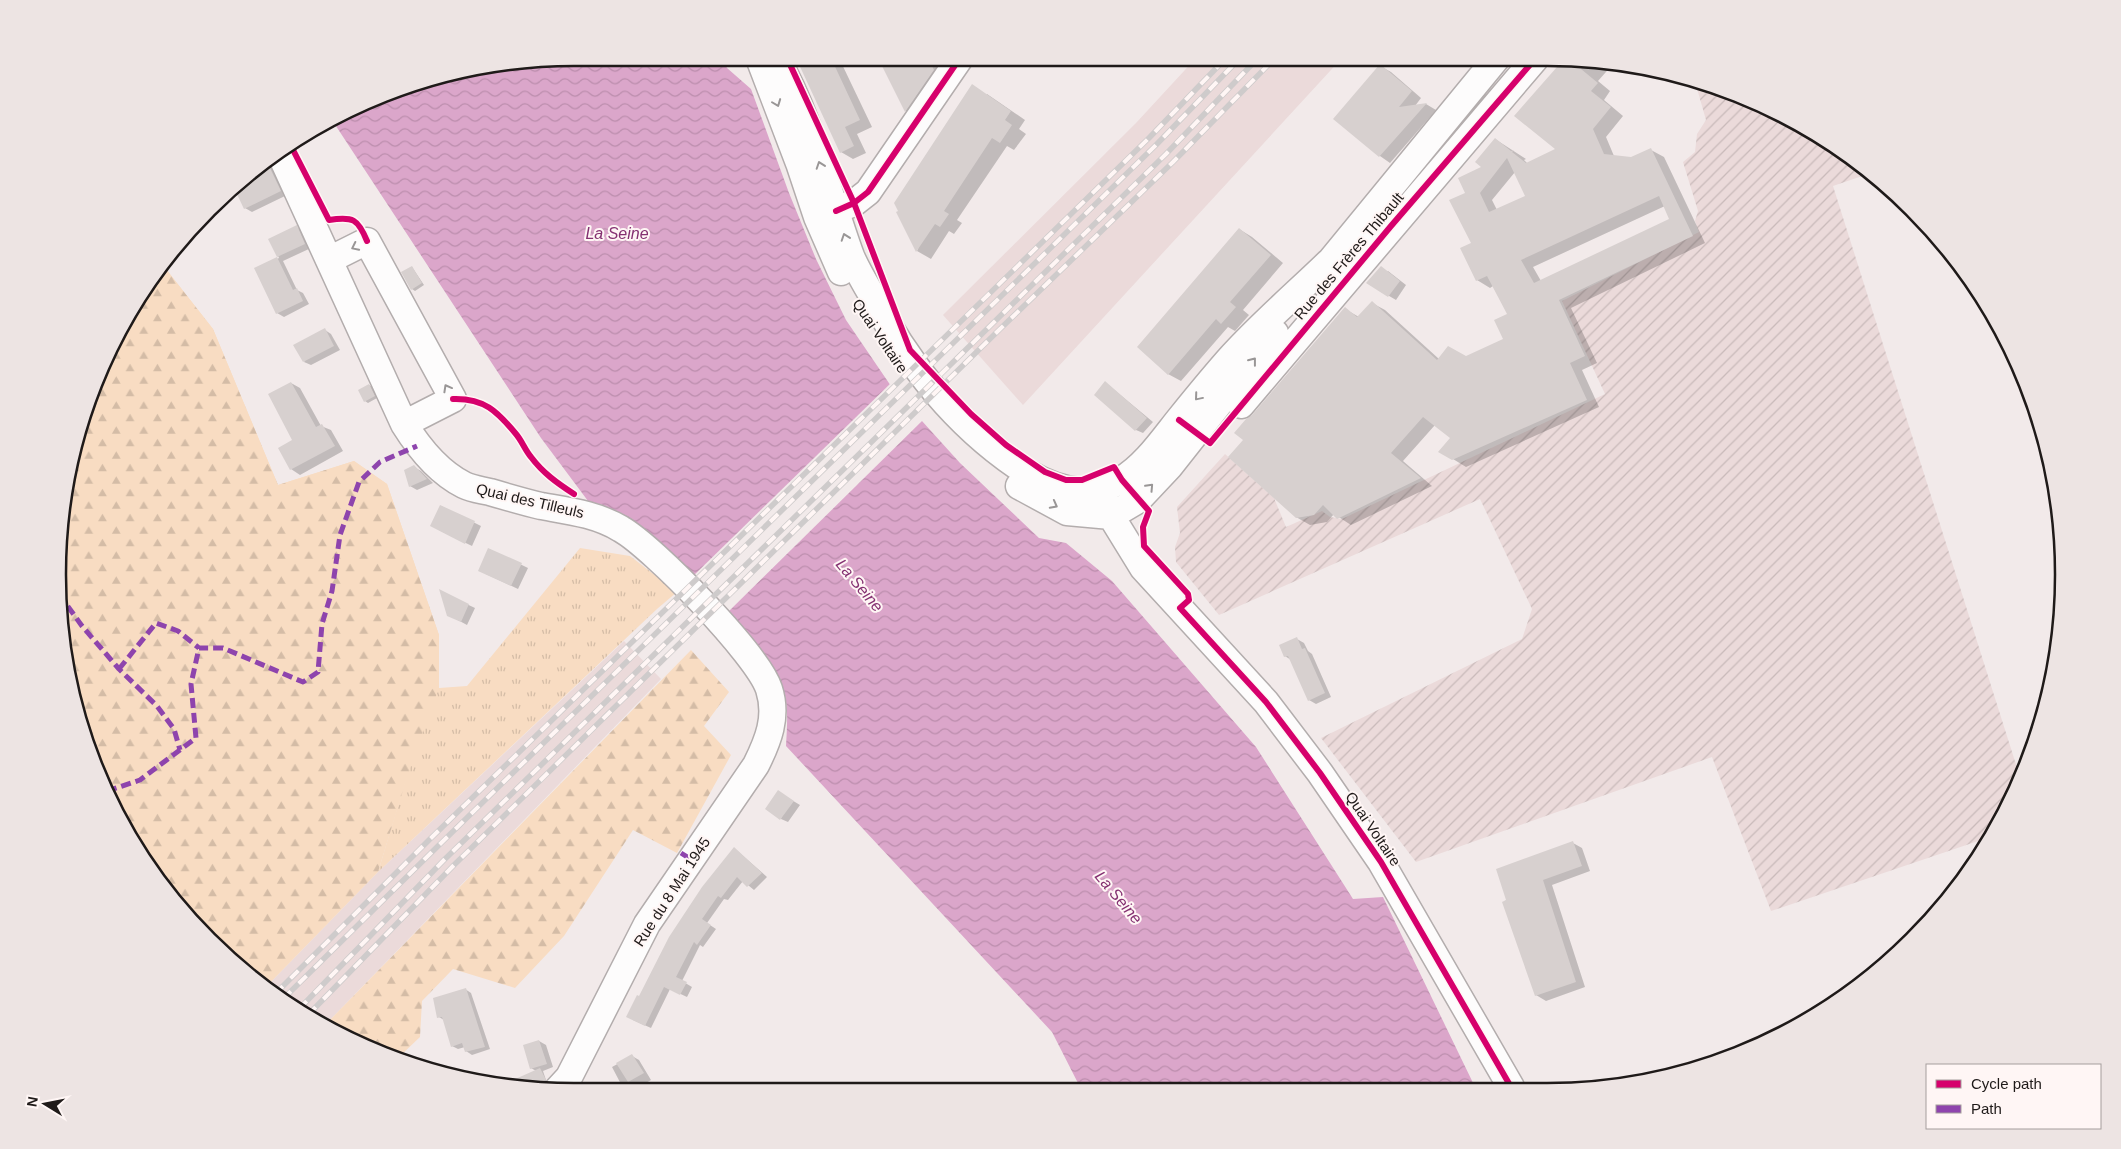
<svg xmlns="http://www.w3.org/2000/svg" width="2121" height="1149" font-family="Helvetica,sans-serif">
<defs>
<pattern id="industrial-furrows" width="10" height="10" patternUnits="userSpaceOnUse" patternTransform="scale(1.25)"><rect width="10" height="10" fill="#ebdada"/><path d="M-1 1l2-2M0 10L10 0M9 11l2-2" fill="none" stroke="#c9baba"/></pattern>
<pattern id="grass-tufts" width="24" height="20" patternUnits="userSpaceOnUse" patternTransform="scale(1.25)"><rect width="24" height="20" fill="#f8dcc2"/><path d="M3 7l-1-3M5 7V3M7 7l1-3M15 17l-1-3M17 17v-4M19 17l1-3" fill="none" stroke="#d4bca6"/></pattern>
<pattern id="forest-firs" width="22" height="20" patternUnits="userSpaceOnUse" patternTransform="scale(1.25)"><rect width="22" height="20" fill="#f8dcc2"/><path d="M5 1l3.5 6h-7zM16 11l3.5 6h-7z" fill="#d4bca6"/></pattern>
<pattern id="water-waves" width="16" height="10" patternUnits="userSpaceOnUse" patternTransform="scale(1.25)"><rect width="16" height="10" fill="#dba6ca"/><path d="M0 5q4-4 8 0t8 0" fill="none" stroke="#bc8ead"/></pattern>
</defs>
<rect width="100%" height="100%" fill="#f2eaea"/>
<path fill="#ebdada" d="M1196,58H1342L1023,405L943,315L1136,123Z
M624,641L661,679L325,1025L265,988L378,872Z"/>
<path fill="url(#industrial-furrows)" d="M1701,83L1775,111L1861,165L1871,173L1833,186L2019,774H2021L2010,803L1987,838L1771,911L1712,757L1416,862L1321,738L1522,639L1532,609L1480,499L1219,615L1176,562L1175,547L1180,533L1177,507L1225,454L1274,498L1286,527L1322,511L1330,517L1342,519L1605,394L1562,301L1699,232L1695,221L1698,211L1683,162L1695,152L1697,134L1706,120L1696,85Z"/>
<path fill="url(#grass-tufts)" d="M162,264L213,329L278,485L354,461L387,484L439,635V688L467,686L580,548L630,556L677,592L657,609L378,872L408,772L144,861L97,773L75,708L59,609V540L75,441L97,376L144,288Z"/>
<path fill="url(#forest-firs)" d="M162,264L213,329L278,485L354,461L387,484L439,635V688L409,771L378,872L265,988L209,940L144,861L97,773L75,708L59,609V540L75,441L97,376L144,288Z
M691,650L729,692L704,726L731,755L677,853L633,830L564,936L515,988L453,969L422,1001L420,1037L398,1058L346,1038L325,1025Z"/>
<path fill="url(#water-waves)" d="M575,58H721L727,68L751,89L789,193L816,259L846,320L893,389L960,463L1039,538L1066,543L1112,581L1256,747L1353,899L1383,897L1475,1087L1081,1089L1052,1032L786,746C789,697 788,688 759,648L622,515L603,505L588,501L541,438L332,120L408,85L474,67Z"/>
<path fill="#f2eaea" d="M892,382L923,420L724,616L689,580Z"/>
<path fill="#0003" fill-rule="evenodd" d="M797,58H839L872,127L857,134L866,153L853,159L841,152Z
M880,58H918L919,60L921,58H935L939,60L947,79L920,119L906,111Z
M1565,59H1580L1613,64L1598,81L1610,91L1604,100L1623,116L1606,137L1614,156L1631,158L1651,150L1664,157L1705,243L1571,308L1597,363L1582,370L1599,407L1466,467L1453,459L1451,437L1435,425L1403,461L1432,486L1351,525L1334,514L1327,522L1310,525L1296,517L1244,440L1253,416L1345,309L1359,317L1372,303L1385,310L1439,359L1466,358L1504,340L1508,314L1493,286L1490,288L1477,280L1467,193L1483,167L1495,139L1526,159L1524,160L1528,164L1558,150L1516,116ZM1515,172L1527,196L1497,210L1492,200ZM1665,206L1671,219L1541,281L1533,267Z
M1380,66L1391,72L1421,98L1415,106L1426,104L1436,110L1390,163L1380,156L1335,119Z
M987,94L1025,120L1019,129L1026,134L1014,150L1007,146L957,220L962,223L954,234L949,231L931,259L917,251Z
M268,165L275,169L287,195L252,212L245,208L235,188L257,167L259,171Z
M296,227L303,231L311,248L283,261L297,290L303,293L309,304L284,317L277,313L256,269L279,258L270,239Z
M1239,229L1252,237L1283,263L1243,310L1249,315L1235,331L1228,327L1181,381L1168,374Z
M412,267L424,285L415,291L412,289Z
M1388,271L1406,285L1396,300L1367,283Z
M325,330L331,334L340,350L311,365L304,362Z
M291,383L300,388L321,426L331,430L343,451L300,475L291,469L294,440Z
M1106,383L1153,422L1143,433L1136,430Z
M369,385L372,387L377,398L368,403L365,401Z
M414,467L421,471L433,483L417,490L410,486Z
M441,506L481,526L472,546L439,530Z
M489,549L528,568L518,589L486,574Z
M441,592L475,608L467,625L454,618Z
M1297,639L1304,643L1308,651L1312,654L1331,697L1316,704L1309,700L1291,660L1285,656Z
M785,796L800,805L788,822L781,819Z
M1573,843L1582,848L1590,871L1552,885L1585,987L1546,1001L1536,995L1504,902Z
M734,848L767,877L754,890L743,881L728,900L724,899L707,923L716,929L703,947L700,945L682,981L692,987L687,997L670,989L651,1028L633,1020L640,997Z
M465,989L471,993L490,1049L472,1055L466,1051L465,1047L458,1049L452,1046L444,1020L439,1017Z
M539,1041L546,1045L553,1067L543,1071L547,1083L537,1088L534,1086L528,1075L536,1071L531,1068Z
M632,1056L639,1060L651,1080L634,1090H627L623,1088L612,1067Z"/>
<path fill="#d7d0cf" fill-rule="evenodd" d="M796,58H831L860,120L845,127L854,146L840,153Z
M878,58H928L934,70L905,112Z
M1564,59L1589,60L1581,69L1598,83L1591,91L1611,107L1593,129L1604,154L1631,157L1651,148L1693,236L1559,300L1585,356L1570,363L1587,400L1452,460L1438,452L1450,438L1423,417L1391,453L1421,478L1337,519L1323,505L1314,515L1296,518L1228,457L1243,440L1234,433L1246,419L1252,415L1345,307L1357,317L1372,301L1437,360L1448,346L1466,356L1503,339L1494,320L1507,314L1487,276L1476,281L1460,248L1471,243L1449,200L1465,193L1458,178L1481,167L1475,162L1495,138L1511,151L1514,150L1512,152L1526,163L1555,149L1514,116ZM1507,158L1525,196L1489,212L1480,193ZM1659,196L1669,219L1534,283L1521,260Z
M1380,64L1412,91L1399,107L1427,103L1379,157L1333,119Z
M972,84L1011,111L1005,120L1012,125L1000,143L992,138L944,211L949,214L940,227L935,224L916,252L896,212L898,211L894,203Z
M268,164L281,191L244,209L235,190L245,185L243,180L249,174Z
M297,225L305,244L277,257L268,239Z
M1239,228L1271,255L1230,302L1236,307L1221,324L1216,319L1168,375L1137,347Z
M277,257L293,290L297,288L303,301L276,314L254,268Z
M412,266L422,283L411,290L401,272Z
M1381,266L1400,281L1388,297L1366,283Z
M325,328L334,346L303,362L293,345Z
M1105,381L1147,418L1135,431L1094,395Z
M291,382L316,427L322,424L335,446L290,470L278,448L292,440L268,394Z
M369,384L375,396L364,402L358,390Z
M414,465L427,479L409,487L404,470Z
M440,505L475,521L465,544L430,526Z
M488,548L522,563L511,586L478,571Z
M439,589L469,604L461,622L447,616Z
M1297,637L1302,649L1305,648L1325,693L1308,701L1288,656L1284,657L1279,645Z
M778,790L794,801L780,820L765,809Z
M1573,841L1582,866L1543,880L1576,982L1535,996L1502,902L1506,900L1496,869Z
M734,847L762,873L747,887L737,877L721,898L718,896L702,919L711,925L697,945L694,942L676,977L687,982L680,995L664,987L645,1026L626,1017L637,995L639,996L669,937L702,887Z
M466,988L485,1047L465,1052L462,1043L451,1047L442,1017L437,1018L433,998Z
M539,1040L547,1064L530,1069L523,1045Z
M632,1054L644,1073L628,1082L616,1063Z
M540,1068L546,1080L530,1088L504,1084Z"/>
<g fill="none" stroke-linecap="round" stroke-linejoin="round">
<g stroke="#b3adad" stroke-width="29">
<path id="minor" d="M759,58L799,163L817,217L841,272
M776,58C810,116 828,193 851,256C856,268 863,280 870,292C905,360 953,422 1017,466C1047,487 1087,502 1121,480C1145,466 1163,439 1180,418C1197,397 1214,376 1232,356C1262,323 1297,293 1329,262
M279,151L404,424C419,448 438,472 464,485C472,489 482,490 490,492C507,497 524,502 541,506C569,511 596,514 621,529C653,547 758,655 769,689C778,717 768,741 756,765L647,924L569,1077L557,1090
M820,216L854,203L868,192L960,58
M329,260L367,241L453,399L404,424
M1318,276L1496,59
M1241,405L1535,59
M1019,486L1067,512L1111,516
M1101,490L1111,516L1143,568L1266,702L1320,773L1381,862L1511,1087
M1111,516L1138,500L1170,466L1275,333"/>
</g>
<use href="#minor" stroke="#fdfcfc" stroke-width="26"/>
<g stroke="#cecbcb" stroke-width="5.5">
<path id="rail" d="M275,994L429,840L1149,138L1226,58
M283,999L436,848L1156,145L1240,58
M299,1009L444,860L1166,154L1258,58
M308,1015L454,865L999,330L1173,162L1275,58"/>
</g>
<use href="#rail" stroke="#fff6f5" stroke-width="4" stroke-dasharray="11" stroke-linecap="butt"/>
<path stroke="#8e44ad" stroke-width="5" stroke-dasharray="10 5" stroke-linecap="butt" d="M59,594L82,626L119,669L157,706L174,729L180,750
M119,669L156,623L178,631L199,648
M107,791L140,780L196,738L191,684L199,648H223L303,682L318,672L322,624L332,591L340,535L359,482L380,462L417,446
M681,853L692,860"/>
<g stroke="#fff6f5" stroke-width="9">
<path id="cycleway" d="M787,58L854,203L910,350L971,414L1006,445L1045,472L1066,480H1082L1114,467L1122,480L1149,511L1143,527L1144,546L1188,594L1189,600L1180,608L1266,702L1320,773L1381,862L1511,1087
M290,144L329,220C353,216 358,219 367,241
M836,211L854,203L868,192L960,58
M453,399C484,398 497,411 516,434C522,441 525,450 531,457C543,473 557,483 574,494
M1179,420L1210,443L1391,226L1535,59"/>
</g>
<use href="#cycleway" stroke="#d6006c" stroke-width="6"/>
</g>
<defs><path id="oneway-chevron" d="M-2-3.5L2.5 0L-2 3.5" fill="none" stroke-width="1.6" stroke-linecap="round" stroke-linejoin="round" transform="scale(1.25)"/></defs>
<g stroke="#999696">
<use href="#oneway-chevron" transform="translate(777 103) rotate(69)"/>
<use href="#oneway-chevron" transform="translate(820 165) rotate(-109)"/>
<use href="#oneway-chevron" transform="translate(845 237) rotate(-109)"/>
<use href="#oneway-chevron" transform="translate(355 247) rotate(154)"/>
<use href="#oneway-chevron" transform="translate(1253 361) rotate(-52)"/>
<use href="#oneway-chevron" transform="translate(447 388) rotate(-119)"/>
<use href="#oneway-chevron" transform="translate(1198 397) rotate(130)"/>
<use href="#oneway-chevron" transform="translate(1150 487) rotate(-47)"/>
<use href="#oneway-chevron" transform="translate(1054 505) rotate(28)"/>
</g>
<g text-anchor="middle" stroke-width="4" stroke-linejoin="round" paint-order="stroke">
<g font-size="15" fill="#1f1a19" stroke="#fff6f5">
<text transform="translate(1349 256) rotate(-50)" y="5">Rue des Frères Thibault</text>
<text transform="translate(880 336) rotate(56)" y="5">Quai Voltaire</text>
<text transform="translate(530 501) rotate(13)" y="5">Quai des Tilleuls</text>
<text transform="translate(1373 829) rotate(56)" y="5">Quai Voltaire</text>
<text transform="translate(672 892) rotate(-57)" y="5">Rue du 8 Mai 1945</text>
</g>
<g font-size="16" font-style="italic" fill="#843071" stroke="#fff6f5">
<text x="617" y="239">La Seine</text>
<text transform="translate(860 585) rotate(50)" y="6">La Seine</text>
<text transform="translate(1119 897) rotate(50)" y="6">La Seine</text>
</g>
</g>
<path d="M0 0H2121V1149H0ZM574 66H1547A508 508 0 0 1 2055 574V575A508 508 0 0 1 1547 1083H574A508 508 0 0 1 66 575V574A508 508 0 0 1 574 66Z" fill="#ede4e3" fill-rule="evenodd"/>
<path fill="none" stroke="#1f1a19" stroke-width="2.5" d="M574 66H1547A508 508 0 0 1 2055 574V575A508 508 0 0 1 1547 1083H574A508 508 0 0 1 66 575V574A508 508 0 0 1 574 66Z"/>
<rect x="1926" y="1064" width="175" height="65" fill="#fff6f5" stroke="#a59e9d"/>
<rect x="1936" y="1080" width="25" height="8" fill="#d6006c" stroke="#a59e9d"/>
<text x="1971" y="1089" font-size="15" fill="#1f1a19">Cycle path</text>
<rect x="1936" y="1105" width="25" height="8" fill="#8e44ad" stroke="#a59e9d"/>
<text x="1971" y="1114" font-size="15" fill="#1f1a19">Path</text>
<g transform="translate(45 1104) rotate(280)" stroke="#fff6f5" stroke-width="4" paint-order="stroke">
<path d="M0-4L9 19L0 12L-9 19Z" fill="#1f1a19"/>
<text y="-8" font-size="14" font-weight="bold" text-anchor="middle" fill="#1f1a19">N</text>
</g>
</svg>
